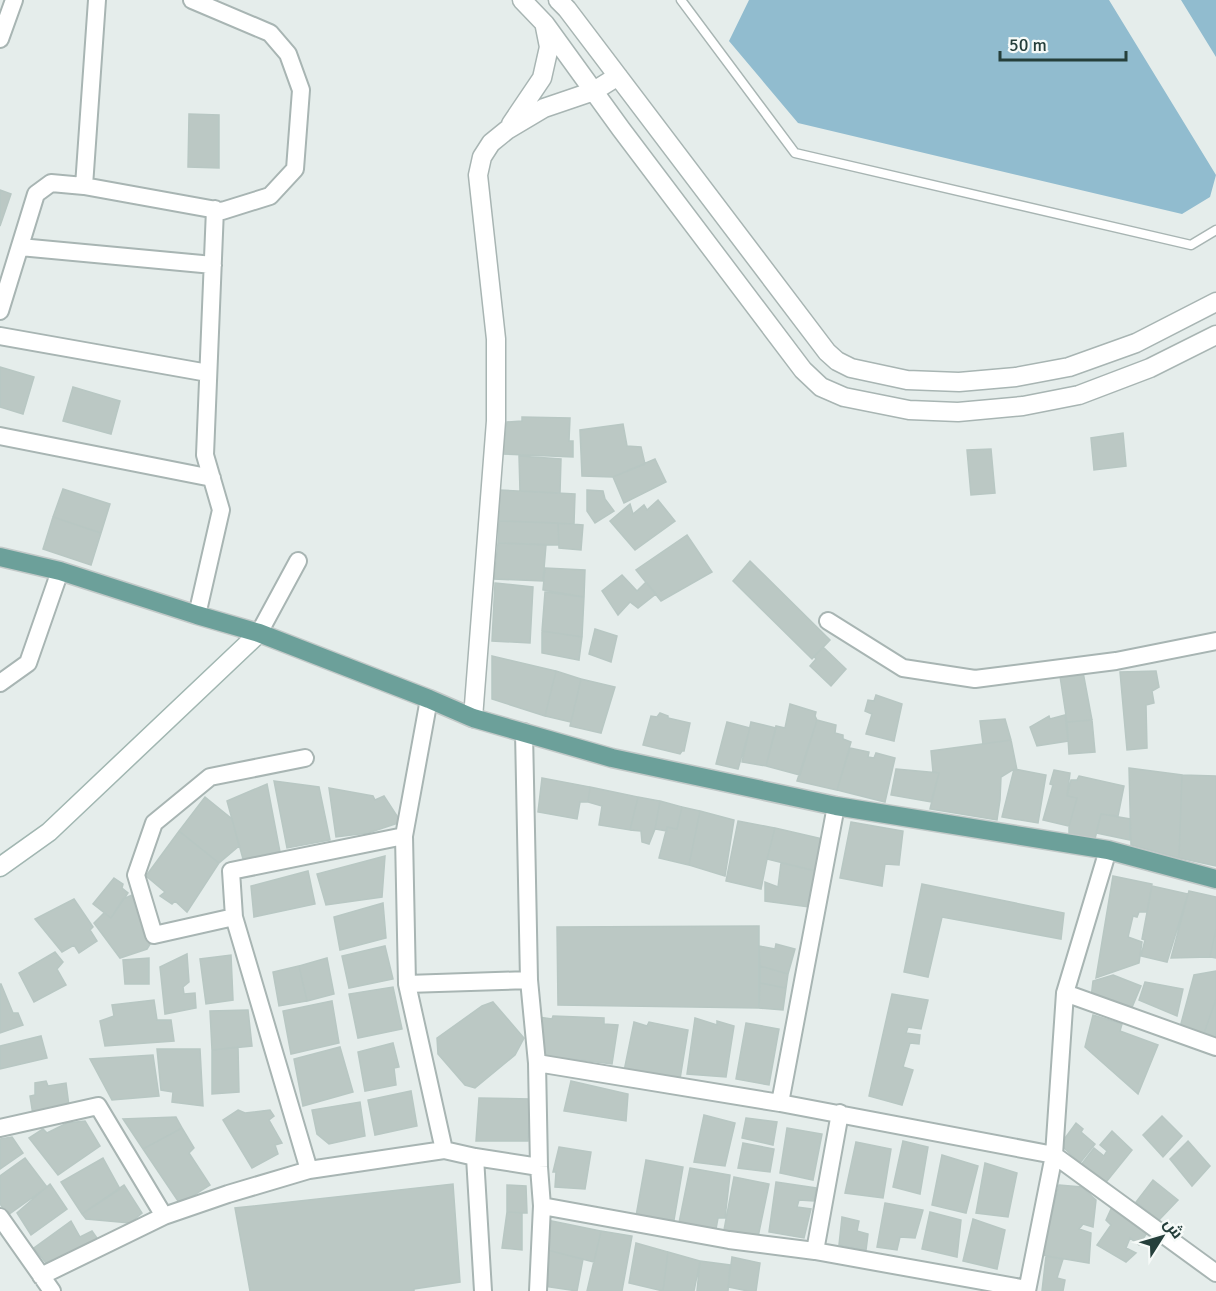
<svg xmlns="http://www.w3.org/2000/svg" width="1216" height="1291" font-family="Signika,Cairo,sans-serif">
<rect width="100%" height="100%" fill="#e5edeb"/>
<path fill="#91bccf" d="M749,0H1109L1216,175L1210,197L1182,214L798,123L729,41Z
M1181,0H1216V57Z"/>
<path fill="#bbc8c4" stroke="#b8c7c3" stroke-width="1.5" d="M189,114L219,115V168L188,167Z
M0,190L11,194L0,226Z
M0,367L34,377L23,414L0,407Z
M73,387L120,401L111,434L63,421Z
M522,417L570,418L569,441H573V457L503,454L507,422L522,421Z
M623,424L627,446L641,447L645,464L613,477L582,476L580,430Z
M1123,433L1126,466L1094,470L1091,438Z
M991,449L995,493L971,495L967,450Z
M519,456L561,459L560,493L520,491Z
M655,459L666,482L624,503L613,477Z
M63,489L110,504L101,533L53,517Z
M499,490L575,494L574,524L499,521Z
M587,490L603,491L605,499L614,511L595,523L587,511Z
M658,500L675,521L635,550L610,521L630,504L633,514L644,505L647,510Z
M53,517L101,533L91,565L43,549Z
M499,521L558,523L559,545L498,543Z
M558,523L583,525L581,550L559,548Z
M687,535L712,572L661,601L636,570Z
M498,543L546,545L543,581L494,579Z
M750,561L830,640L812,659L733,581Z
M545,568L585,570L584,597L543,590Z
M622,575L637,591L646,582L656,594L638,608L630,602L618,615L602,591Z
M495,583L533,587L530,643L492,641Z
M545,592L584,597L582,637L542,631Z
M595,629L617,636L611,662L589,654Z
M542,631L582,637L579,660L542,653Z
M823,647L846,669L831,686L810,666L816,659L814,656Z
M492,656L556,671L545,716L492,699Z
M556,671L581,679L571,722L545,716Z
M1156,671L1159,687L1152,691L1154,703L1146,705L1147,748L1127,750L1120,672Z
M1083,672L1092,720L1067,722L1060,676Z
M581,679L615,687L601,733L570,726Z
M876,695L902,704L894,741L866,734L872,714L865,711L868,700L874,701Z
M790,704L816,712L815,716L817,720L800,775L766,766L776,726L785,728Z
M660,713L668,716V718L690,723L684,751H682L680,754L643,745L651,716L657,717Z
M1065,715L1068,741L1037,746L1030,727L1049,716L1050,719Z
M1005,719L1011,740L983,744L980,721Z
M817,720L836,725L835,733L843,735V739L851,742L837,790L797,781Z
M1092,720L1095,752L1069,754L1067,722Z
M727,722L750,728L738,769L716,764Z
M751,722L776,728L766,766L742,762Z
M1011,740L1017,770L1014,769L1001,777L1000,800L997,820L930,809L939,773L933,772L931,751Z
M850,748L869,752L868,757L874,758L876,753L895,758L885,802L837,790Z
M1129,768L1182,775L1179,858L1131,845Z
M896,769L939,773L931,802L891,795Z
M1014,769L1046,775L1038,823L1002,817Z
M1054,770L1070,773L1067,796L1077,798L1069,826L1043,820L1053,785L1050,784Z
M1182,775L1216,776V866L1179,858Z
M1079,776L1124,786L1118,816L1101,814L1095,839L1069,834V826L1077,798L1067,796L1071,780H1077Z
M542,778L590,787L588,802H580L577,819L538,812Z
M274,781L319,787L330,840L287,848Z
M267,784L280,852L243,859L227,801Z
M590,787L638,797L630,830L599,825L602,806L588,802Z
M329,788L373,796L375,800L384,796L401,822L368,833L336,837Z
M205,797L232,819L239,846L219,863L179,831Z
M638,797L660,801L655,829L649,844L642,842L641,831L630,830Z
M660,801L682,807L677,829L667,827V831L655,829Z
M682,807L700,811L689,865L659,858L667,827L677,829Z
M700,811L734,820L725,876L689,865Z
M1101,814L1130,819V840L1096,833Z
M738,821L775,828L767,859L761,889L726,881Z
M851,822L903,831L899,865L885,864L882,886L840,878Z
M775,828L823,839L816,871L767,859Z
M179,831L219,863L187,912L175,901L172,904L160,896L165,892L146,876Z
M385,856L382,897L326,905L317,874Z
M781,863L816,871L809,907L765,901V882L778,887Z
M308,871L315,904L254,917L251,886Z
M1113,876L1152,884L1147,912H1139L1137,917L1133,916L1128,937L1142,942L1139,963L1096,978Z
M114,878L123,884L122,888L128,893L111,918L93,904Z
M922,884L1064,913L1061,939L942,917L928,977L904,972Z
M1152,886L1188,894L1167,962L1141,956L1145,940L1142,939Z
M1189,891L1216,897V929L1210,957L1171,958Z
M132,895L152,941L147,949L120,958L94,923L104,913L111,918L123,899Z
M74,899L93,927L90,930L97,941L79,953L74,945L62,952L35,919Z
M383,903L386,938L340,950L334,917Z
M759,926V1008L558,1005L557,927Z
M1216,929V958L1210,957Z
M776,944L795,949L788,974L760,966L759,946L775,949Z
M385,946L393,979L349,988L342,956Z
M55,952L63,962L57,969L66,985L34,1002L19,973Z
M187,954L189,982L183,987L184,994L195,993L196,1008L165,1014L160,967Z
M231,955L233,1000L206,1004L200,959Z
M149,958V984H125L123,960Z
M327,958L334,994L307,1001L299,966Z
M299,966L307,1001L279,1006L273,972Z
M760,966L788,974L786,988L760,983Z
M1216,971V999L1202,1039L1179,1031L1194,975Z
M1113,975L1141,986L1130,1012L1091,998L1093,981Z
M1145,982L1183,989L1177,1016L1139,1000Z
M760,983L786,988L783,1010L759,1008Z
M0,984H1L13,1013H18L23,1025L0,1033Z
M393,987L402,1029L358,1038L349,994Z
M892,994L928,1000L921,1029L908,1027L906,1033L920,1035L919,1044L910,1043L903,1067L913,1070L902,1105L869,1096Z
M1216,999V1044L1202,1039Z
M154,1000L157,1020H171L174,1041L105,1046L100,1021L114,1016L112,1005Z
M332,1001L339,1043L291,1054L283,1011Z
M493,1002L524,1038L515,1055L475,1088L465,1085L438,1054L437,1038L482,1006Z
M248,1010L252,1046L212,1050L210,1011Z
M1093,1015L1122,1024L1120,1031L1158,1045L1138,1094L1085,1047Z
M553,1016L604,1018V1024L618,1025L612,1064L564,1058L560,1063L539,1061V1017L552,1019Z
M695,1018L717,1025V1021L734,1026L726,1077L687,1074Z
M634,1022L647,1026L649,1022L688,1030L680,1079L624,1071Z
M746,1023L779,1029L769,1085L736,1079Z
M41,1036L47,1058L0,1069V1046Z
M393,1043L399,1067L394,1068L396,1085L365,1091L358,1052Z
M238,1047L239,1092L212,1094V1050Z
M340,1047L353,1092L303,1106L294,1059Z
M157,1049H200L203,1106L172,1102L173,1092L161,1090Z
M153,1055L159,1096L112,1100L90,1059Z
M46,1081L48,1086L66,1083L69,1106L33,1115L30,1096L35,1095V1083Z
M571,1081L628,1094L626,1121L564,1111Z
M411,1091L417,1126L375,1135L368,1100Z
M479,1098L530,1099L528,1141H476Z
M360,1102L365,1136L329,1144L317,1134L312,1110Z
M238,1110L245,1113L270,1110L274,1116L269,1120L282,1143L275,1145L278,1154L252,1168L223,1120Z
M704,1115L735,1123L725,1166L694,1162Z
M1162,1116L1182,1136L1163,1157L1143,1135Z
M176,1117L182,1128L143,1149L123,1119Z
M746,1118L777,1122L773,1145L742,1138Z
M85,1121L100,1146L58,1175L29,1138L43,1129L47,1133L67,1123Z
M1076,1123L1083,1129L1081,1132L1095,1144L1080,1163L1062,1146L1065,1138Z
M182,1128L194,1148L189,1153L210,1185L180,1204L143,1149Z
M787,1128L822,1134L813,1180L780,1173Z
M1112,1131L1132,1150L1103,1186L1081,1165L1094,1148L1104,1156L1107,1151L1100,1145Z
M12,1137L23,1153L0,1169V1139Z
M903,1141L928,1147L920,1194L893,1187Z
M1188,1141L1210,1166L1192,1186L1170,1159Z
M856,1142L891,1149L883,1198L845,1193Z
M743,1143L774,1149L770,1172L738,1168Z
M559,1147L591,1152L585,1189L555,1187L556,1172H553Z
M942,1155L978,1166L966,1213L932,1205Z
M25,1158L47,1187L8,1215L0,1204V1176Z
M103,1158L120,1189L82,1214L61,1182Z
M646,1160L683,1167L674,1220L636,1216Z
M985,1163L1017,1173L1008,1217L976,1213Z
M690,1168L730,1175L725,1218H718L716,1229L679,1223Z
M734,1177L769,1184L758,1237L724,1230Z
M1153,1180L1178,1200L1159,1220L1136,1202Z
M776,1182L816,1188L814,1201L799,1200L797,1207L811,1209L804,1238L769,1232Z
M50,1184L67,1209L31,1235L17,1213Z
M453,1184L460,1282L414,1289V1291H250L235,1208Z
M124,1185L142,1213L130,1223L86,1219L82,1214Z
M507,1185L526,1186L527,1213L507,1212Z
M1059,1185L1082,1187L1096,1200L1093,1227L1083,1224L1079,1229L1091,1233L1089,1263L1041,1255Z
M885,1203L923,1210L915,1238L900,1237L897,1250L877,1247Z
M1112,1207L1147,1233L1139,1245L1130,1238L1126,1248L1136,1253L1126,1262L1097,1245L1111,1225L1106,1220Z
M507,1212L522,1213V1250L502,1248Z
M930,1212L961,1220L957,1257L922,1249Z
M842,1217L859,1221L857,1231L868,1234L866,1250L839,1245Z
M973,1219L1005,1230L997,1269L963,1261Z
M547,1220L601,1231L594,1262L543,1249Z
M71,1221L80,1237L92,1231L99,1241L51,1264L46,1263L34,1248Z
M601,1231L632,1236L622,1291H587Z
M636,1243L668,1252L663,1291L629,1283Z
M543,1249L583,1259L577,1291L544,1286Z
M668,1252L700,1261L694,1291H663Z
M1046,1256L1063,1259L1057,1278L1065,1280L1063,1291H1042Z
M732,1257L760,1263L756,1291H748L728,1287Z
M700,1261L730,1265L728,1291H697Z"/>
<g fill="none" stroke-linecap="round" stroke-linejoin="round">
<g stroke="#a8b5b3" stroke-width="11">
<path id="service" d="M681,0L795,153L1191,245L1216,230"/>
</g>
<g stroke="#a8b5b3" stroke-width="20">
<path id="minor" d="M0,39L14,0
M84,186L97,0
M20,247L213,265
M0,311L36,194L51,183L84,186L222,211L270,196L295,169L301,90L288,54L270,33L192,0
M0,336L208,373
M0,436L212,478
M197,615L221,510L205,455L215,209
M828,621L903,668L975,679L1116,661L1216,641
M259,633L298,561
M0,683L28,663L60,571
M429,699L404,836L407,984L444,1150
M524,732L529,980L537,1063L539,1167L542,1206L538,1291
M234,917L154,935L136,875L154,823L210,777L305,758
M407,984L529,980
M1065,993L1216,1047
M537,1063L780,1103L1054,1155L1216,1273
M780,1103L836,806
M0,1128L98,1106L164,1216L228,1194L309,1170L444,1150L475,1157L539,1167
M475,1157L483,1291
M309,1170L234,917L231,871L404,836
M542,1206L729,1240L815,1251L1027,1289
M0,1217L52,1291
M815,1251L840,1113
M41,1276L164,1216
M1027,1291L1054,1155L1065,993L1108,850"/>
</g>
<g stroke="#a8b5b3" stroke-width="21">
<path id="tertiary" d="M522,0L545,24L621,129L803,370L821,387L844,397L909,410L958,412L1023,406L1079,395L1150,368L1216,335
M558,0L567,9L827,352L837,361L851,368L907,380L959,382L1016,377L1069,367L1136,343L1216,302
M511,124L542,78L549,47L545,27
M473,718L496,421V339L478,175L482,157L491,143L507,130L544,108L594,91L618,76"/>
</g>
<g stroke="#a1b6b1" stroke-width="21">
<path id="secondary" d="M0,867L49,832L259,633"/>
</g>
<g stroke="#c2c9c8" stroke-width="21">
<path id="primary" d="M0,557L60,571L197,615L259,633L429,699L473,718L612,758L836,806L1108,850L1216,879"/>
</g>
<use href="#service" stroke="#fff" stroke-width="8"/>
<use href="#minor" stroke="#fff" stroke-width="16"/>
<use href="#tertiary" stroke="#fff" stroke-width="18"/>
<use href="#secondary" stroke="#fff" stroke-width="18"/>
<use href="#primary" stroke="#6ca09a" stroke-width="18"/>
</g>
<g transform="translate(1162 1237) rotate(53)" stroke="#f6faf8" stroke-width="4.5" paint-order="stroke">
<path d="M0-4.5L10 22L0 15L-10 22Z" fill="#253f3b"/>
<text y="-9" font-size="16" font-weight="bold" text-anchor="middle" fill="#253f3b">ش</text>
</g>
<path d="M1000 51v9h126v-9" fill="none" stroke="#253f3b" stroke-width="3"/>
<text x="1009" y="51" font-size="18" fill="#253f3b" stroke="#f6faf8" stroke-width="4.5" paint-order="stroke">50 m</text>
</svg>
